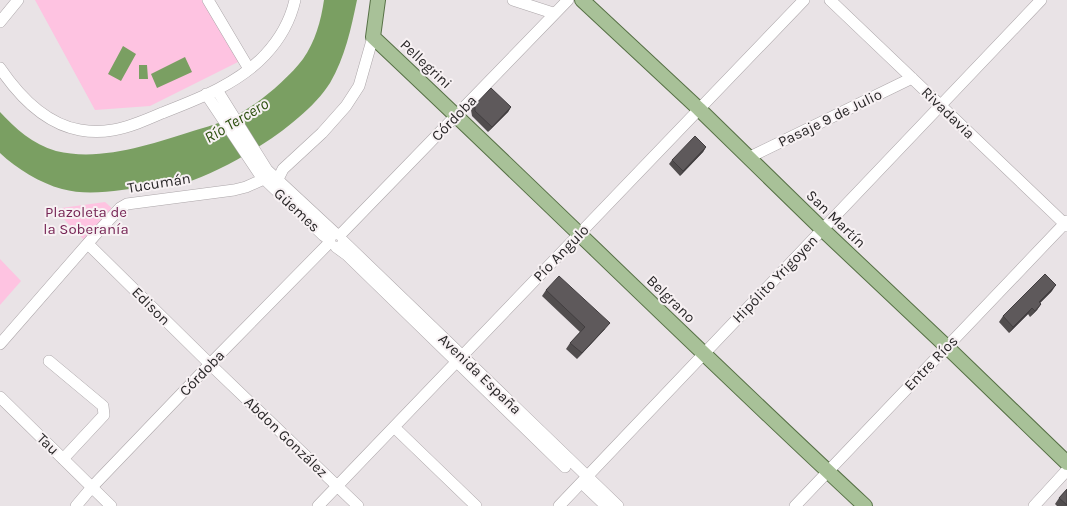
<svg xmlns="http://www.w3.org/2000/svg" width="1067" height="506" font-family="Karla,sans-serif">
<rect width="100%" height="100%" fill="#e9e3e6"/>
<path fill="#fec3e1" d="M35,0H204L240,61L150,106L95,110Z
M105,202L115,211L88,244L54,209Z
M0,259L21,281L0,305Z"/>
<path fill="#7a9f62" d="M324,0H357C351,29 345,57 330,83C304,124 231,168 185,183C175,187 163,185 152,186C124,189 91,197 62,189C40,183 17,169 0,153V112C16,129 32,144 56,151C101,162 151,144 193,131C206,127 221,123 233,117C256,106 287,80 303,59C315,42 321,21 324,0Z
M123,46L136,54L121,81L108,74Z
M185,57L192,72L157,88L151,74Z
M139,65H147L148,79H139Z"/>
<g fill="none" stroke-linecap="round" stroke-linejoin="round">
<g stroke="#aca6a9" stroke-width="12">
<path id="minor" d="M208,0L249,69
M513,0L553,13
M830,0L1067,226
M0,22L18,0
M0,68C19,96 46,124 80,130C91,132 102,132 113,130C130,127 146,120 162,113C198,99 238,84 265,55C280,39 290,22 295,0
M217,90L267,170L336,234
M206,94L260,175L323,235L330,240
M748,158L912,78
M277,181L283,169L322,133L346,106L359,86L373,37
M340,235L568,0
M343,241L618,506
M88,244L214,368L358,506
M336,247L347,255L565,467
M0,344L96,234L120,208L127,204L234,190L246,187L264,179
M49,361L103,406L104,415L63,459
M0,397L111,506
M394,427L476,506
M586,487L606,506
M76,506L92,487L210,364L330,242
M318,506L804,0
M559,506L1041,0
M795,506L1067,221
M1034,506L1067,470"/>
</g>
<g stroke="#567045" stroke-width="16">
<path id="major" d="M378,0L373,37C538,192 699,352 865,506
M582,0L699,109L822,229L947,347L1067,463"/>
</g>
<use href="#minor" stroke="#fff" stroke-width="11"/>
<use href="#major" stroke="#a8c198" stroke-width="14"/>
</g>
<path fill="#514d4e" d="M475,105L511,107L508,112L488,132L472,116L471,110Z
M706,147L703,152L680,176L669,164L672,160Z
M546,290L605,329L577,359L566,349L570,343L580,332L542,296Z
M1052,291L1040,303L1041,304L1037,310L1030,317L1028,314L1009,333L999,322L1003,316Z
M1067,489V506H1057L1055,504L1059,498Z"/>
<path fill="#423e40" d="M511,107L508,112L488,132L492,127Z
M706,147L703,152L680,176L683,171Z
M1056,285L1052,291L1035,308L1039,302Z
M1041,304L1037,310L1030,317L1035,311Z
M1032,308L1028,314L1009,333L1013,327Z
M610,323L605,329L577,359L582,353Z"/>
<path fill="#5e595b" stroke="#423e40" d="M491,88L511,107L492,127L475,111V105Z
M695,136L706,147L683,171L672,160Z
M1045,274L1056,285L1039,302L1041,304L1035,311L1032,308L1013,327L1003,316Z
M559,276L610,323L582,353L570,343L585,327L546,290Z
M1067,489V505L1059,498Z"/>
<g text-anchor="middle" stroke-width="4" stroke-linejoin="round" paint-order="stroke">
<g font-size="15" fill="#292728" stroke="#f7f1f3">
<text transform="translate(426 64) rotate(43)" y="5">Pellegrini</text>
<text transform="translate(948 113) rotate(44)" y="5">Rivadavia</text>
<text transform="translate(454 118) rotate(-46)" y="5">Córdoba</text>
<text transform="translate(830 118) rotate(-26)" y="5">Pasaje 9 de Julio</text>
<text transform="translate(159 183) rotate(-9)" y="5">Tucumán</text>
<text transform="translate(297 210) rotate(43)" y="5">Güemes</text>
<text transform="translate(836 219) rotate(44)" y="5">San Martín</text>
<text transform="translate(561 253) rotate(-46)" y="5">Pío Angulo</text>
<text transform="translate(775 279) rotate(-46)" y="5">Hipólito Yrigoyen</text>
<text transform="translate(671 299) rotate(44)" y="5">Belgrano</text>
<text transform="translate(151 306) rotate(45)" y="5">Edison</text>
<text transform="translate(931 363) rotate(-46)" y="5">Entre Ríos</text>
<text transform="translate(202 373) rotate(-46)" y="5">Córdoba</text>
<text transform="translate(480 374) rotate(44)" y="5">Avenida España</text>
<text transform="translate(286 437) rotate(44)" y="5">Abdon González</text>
<text transform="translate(48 444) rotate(44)" y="5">Tau</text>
</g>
<g font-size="15" fill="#762555" stroke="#f7f1f3">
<text x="86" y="217">Plazoleta de<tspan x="86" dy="17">la Soberanía</tspan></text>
</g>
<g font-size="16" font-style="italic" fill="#2b4f0d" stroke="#f7f1f3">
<text transform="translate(236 120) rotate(-31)" y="6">Río Tercero</text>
</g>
</g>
</svg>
